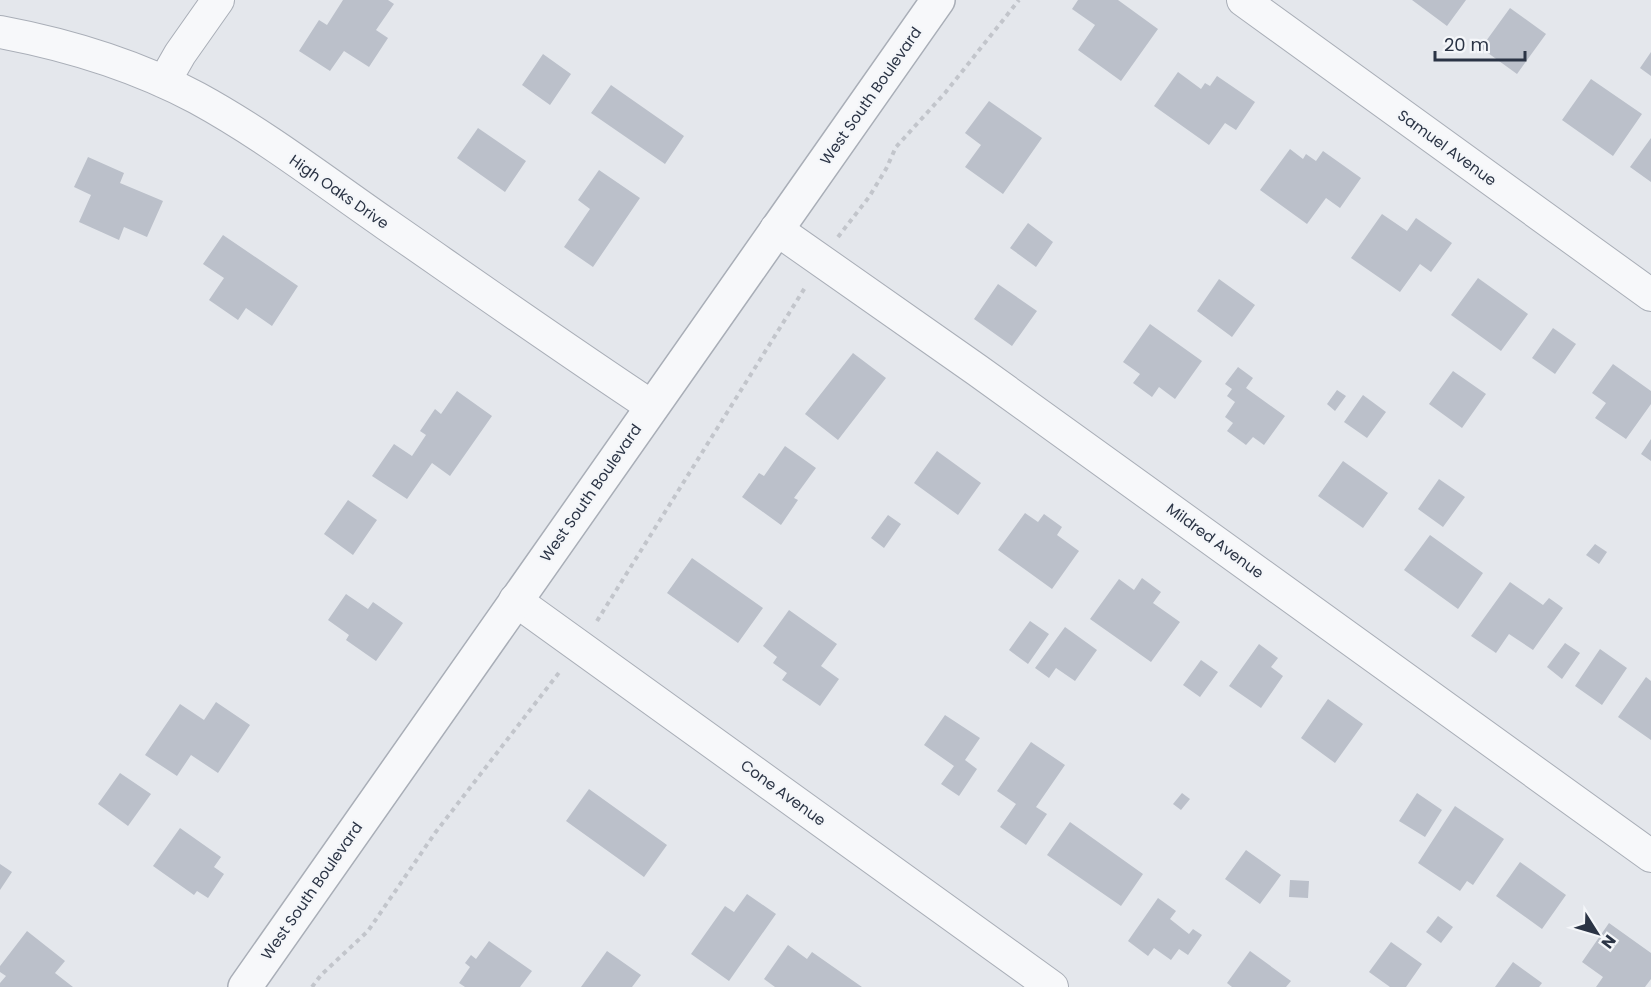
<svg xmlns="http://www.w3.org/2000/svg" width="1651" height="987" font-family="Poppins,sans-serif">
<rect width="100%" height="100%" fill="#e4e7ec"/>
<path fill="#bbc0ca" d="M343,0H388L394,4L376,30L388,38L369,67L344,51L330,71L299,51L319,20L327,25Z
M1078,0H1118L1158,29L1121,81L1078,50L1095,25L1072,9Z
M1412,0H1466L1447,26Z
M1510,8L1546,34L1517,74L1481,48Z
M1651,52V76L1640,68Z
M543,54L571,74L550,105L522,85Z
M1178,72L1201,89L1205,83L1210,86L1217,76L1255,102L1236,130L1225,123L1209,145L1154,106Z
M1591,79L1642,114L1613,156L1562,120Z
M611,85L684,136L665,164L591,113Z
M989,101L1042,138L1003,194L965,167L981,145L965,133Z
M478,128L526,161L505,192L457,158Z
M1651,138V182L1630,167Z
M1290,149L1303,159L1306,154L1316,161L1323,151L1361,178L1340,208L1326,198L1307,224L1260,190Z
M88,157L124,173L120,183L163,201L147,237L124,227L119,240L79,222L91,195L74,187Z
M599,170L640,198L593,267L564,247L590,209L578,200Z
M1382,214L1407,231L1416,218L1452,243L1431,272L1420,264L1400,292L1351,258Z
M1028,223L1053,242L1036,267L1010,248Z
M223,235L298,286L272,326L246,308L238,320L209,300L224,278L203,264Z
M1478,278L1528,314L1501,351L1451,315Z
M1219,279L1255,305L1232,337L1197,311Z
M998,284L1037,311L1012,346L974,319Z
M1150,324L1202,361L1175,399L1159,387L1152,397L1133,383L1140,374L1123,362Z
M1553,328L1576,344L1555,374L1532,358Z
M853,353L886,378L838,440L805,414Z
M1613,364L1651,391V404L1626,439L1595,418L1606,403L1592,393Z
M1238,367L1253,378L1246,388L1285,416L1264,445L1253,437L1246,445L1227,431L1233,423L1225,417L1235,402L1227,396L1232,389L1225,384Z
M1453,371L1486,394L1462,428L1429,404Z
M1337,390L1346,396L1335,411L1327,404Z
M457,391L492,416L450,476L432,463L407,499L372,476L394,444L412,456L426,435L420,431L435,409L441,414Z
M1363,395L1386,412L1367,438L1344,422Z
M1651,439V461L1641,454Z
M785,446L816,468L794,498L798,500L781,525L742,497L759,473L764,476Z
M937,451L981,483L958,515L914,483Z
M1343,461L1388,493L1363,528L1318,496Z
M1439,479L1465,497L1443,527L1418,509Z
M348,500L377,520L353,555L324,534Z
M1025,513L1038,522L1044,514L1062,527L1057,535L1079,551L1052,589L998,550Z
M888,515L901,524L884,548L871,538Z
M1430,535L1483,573L1458,609L1404,570Z
M1595,544L1607,552L1599,564L1586,555Z
M692,558L763,608L738,643L667,593Z
M1142,578L1161,592L1153,603L1180,622L1151,662L1090,619L1119,579L1134,590Z
M1510,582L1543,605L1549,598L1563,608L1533,650L1509,634L1496,653L1471,636Z
M346,594L368,609L373,602L403,623L376,661L346,640L349,635L328,620Z
M789,610L837,644L821,666L839,679L820,706L782,680L787,673L773,663L777,657L763,646Z
M1030,621L1049,634L1028,664L1009,650Z
M1065,627L1097,650L1075,681L1056,668L1049,678L1035,668Z
M1565,643L1580,653L1562,679L1547,667Z
M1259,644L1278,658L1271,667L1283,676L1261,708L1229,686Z
M1600,649L1627,668L1602,705L1575,686Z
M1201,660L1218,672L1200,697L1183,685Z
M1646,677L1651,681V740L1618,717Z
M1328,699L1363,724L1335,763L1301,738Z
M216,702L250,725L218,773L191,755L177,776L145,755L180,704L204,720Z
M945,715L980,738L965,760L977,769L959,796L941,784L954,766L924,745Z
M1031,742L1065,765L1036,807L1047,814L1026,845L1000,827L1016,804L997,791Z
M120,773L151,794L128,826L98,804Z
M589,789L667,845L644,877L566,821Z
M1182,793L1190,799L1181,810L1173,804Z
M1417,793L1442,810L1425,837L1399,821Z
M1455,806L1504,839L1473,885L1467,881L1460,891L1418,863Z
M1070,822L1143,874L1121,906L1047,855Z
M180,828L221,857L214,867L224,874L208,898L197,891L194,895L153,866Z
M1246,850L1281,875L1260,904L1225,879Z
M1520,862L1566,895L1542,929L1496,896Z
M0,864L12,872L0,890Z
M1290,880L1309,881L1308,898L1289,897Z
M747,894L776,914L729,981L691,954L725,906L734,912Z
M1158,898L1176,911L1170,919L1189,934L1193,929L1202,935L1188,955L1179,949L1171,960L1154,948L1148,956L1128,941Z
M1438,916L1453,927L1441,943L1426,932Z
M1609,923L1651,953V979L1645,987H1596L1603,977L1582,962Z
M27,931L65,961L55,973L73,987H0V983L6,976L0,972V966Z
M489,941L532,971L520,987H465L459,983L470,967L465,963L471,955L476,959Z
M1391,942L1422,964L1406,987H1390L1369,972Z
M788,945L807,959L812,952L862,987H775L764,979Z
M607,951L641,975L632,987H581Z
M1250,951L1291,981L1286,987H1232L1227,983Z
M1513,962L1542,983L1539,987H1495Z"/>
<g fill="none" stroke-linecap="round" stroke-linejoin="round">
<g stroke="#a9aeb7" stroke-width="34">
<path id="minor" d="M1243,0L1651,295
M0,32C69,45 135,65 197,98C263,134 324,181 386,224C474,285 562,347 651,406
M164,82L180,54L218,0
M776,229L977,370L1651,856
M515,600L1052,987"/>
</g>
<g stroke="#a9aeb7" stroke-width="36">
<path id="tertiary" d="M245,987L938,0"/>
</g>
<path stroke="#c2c5cb" stroke-width="4" stroke-dasharray="4.5 4.5" stroke-linecap="butt" d="M838,237L869,197L886,169L896,147L945,93L1019,0
M597,621L806,286
M312,987L321,975L368,931L435,833L561,670"/>
<use href="#minor" stroke="#f7f8fa" stroke-width="32"/>
<use href="#tertiary" stroke="#f7f8fa" stroke-width="33"/>
</g>
<g text-anchor="middle" stroke-width="4.5" stroke-linejoin="round" paint-order="stroke">
<g font-size="15" fill="#2b3445" stroke="#f4f6f9">
<text transform="translate(871 96) rotate(-55)" y="5">West South Boulevard</text>
<text transform="translate(1447 148) rotate(36)" y="5">Samuel Avenue</text>
<text transform="translate(339 192) rotate(35)" y="5">High Oaks Drive</text>
<text transform="translate(591 493) rotate(-55)" y="5">West South Boulevard</text>
<text transform="translate(1215 541) rotate(36)" y="5">Mildred Avenue</text>
<text transform="translate(783 793) rotate(36)" y="5">Cone Avenue</text>
<text transform="translate(312 891) rotate(-55)" y="5">West South Boulevard</text>
</g>
</g>
<g transform="translate(1597 933) rotate(127)" stroke="#f4f6f9" stroke-width="4.5" paint-order="stroke">
<path d="M0-4.5L10 22L0 15L-10 22Z" fill="#2b3445"/>
<text y="-9" font-size="16" font-weight="bold" text-anchor="middle" fill="#2b3445">N</text>
</g>
<path d="M1435 51v9h90v-9" fill="none" stroke="#2b3445" stroke-width="3"/>
<text x="1444" y="51" font-size="18" fill="#2b3445" stroke="#f4f6f9" stroke-width="4.5" paint-order="stroke">20 m</text>
</svg>
